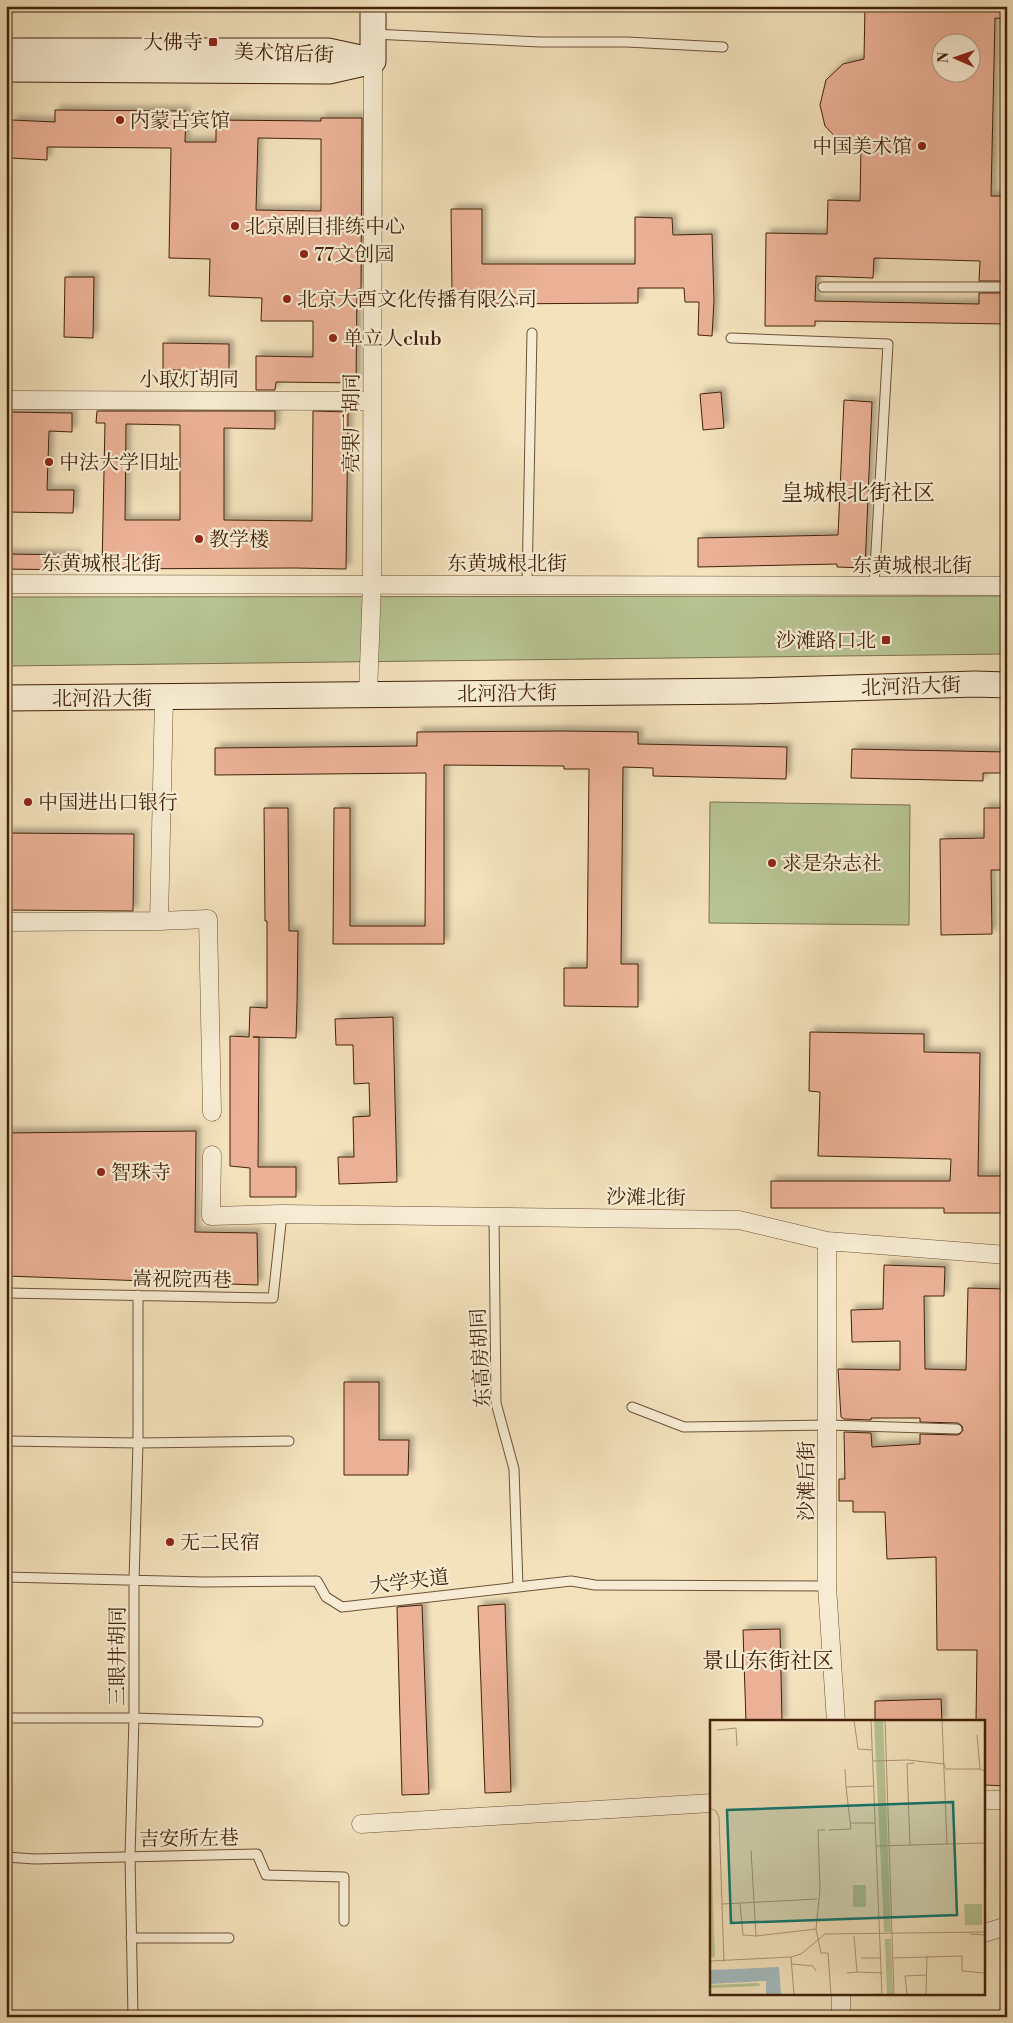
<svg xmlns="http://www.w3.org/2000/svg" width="1013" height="2023" font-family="'Libre Bodoni','Noto Serif SC',serif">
<defs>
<filter id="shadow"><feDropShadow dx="4.5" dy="-4.5" stdDeviation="2.5" flood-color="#0004"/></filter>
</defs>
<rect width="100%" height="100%" fill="#f3e2bc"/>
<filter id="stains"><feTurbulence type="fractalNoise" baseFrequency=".004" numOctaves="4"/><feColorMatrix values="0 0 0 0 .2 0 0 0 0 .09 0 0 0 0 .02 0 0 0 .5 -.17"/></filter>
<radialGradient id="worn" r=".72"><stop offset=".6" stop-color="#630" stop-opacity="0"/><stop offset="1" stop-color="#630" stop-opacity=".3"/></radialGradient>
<path fill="#b8c493" stroke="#7d734f" d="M1007,596V654L6,666V597Z
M710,802L910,805L909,925L709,923Z"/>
<path fill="#ebb196" stroke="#42220b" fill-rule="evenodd" filter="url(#shadow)" d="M865,6H1007V19L995,18L991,196H1007V281H979L980,261L874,258L873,278L816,276L815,301L979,304V293H1007V324L815,321V326H765L766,233L827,234L828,200L860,201L861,150L841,143L825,126L820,105L826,80L843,64L864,59ZM940,42H970V72H940Z
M55,110L186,111L185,142H216V120L321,121V118H362L361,289H357L356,383L276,382L275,390H256V356L313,357V321H261L262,298L209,296L210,259L169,258L171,148L47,147V160L11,158L12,120L55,122ZM258,138L321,139V211L256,210Z
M451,209H482V264H635V217L672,218L673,235L712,234L714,301L712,336L698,335L699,302H685L684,288H638V303L484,304V292H452Z
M65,277H94L93,338L64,337Z
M163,343L229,344V370H163Z
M721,392L724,428L703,430L700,394Z
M844,400L872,402L865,568L837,567V564L698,567V538L838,535Z
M97,411H275V429L224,428V520L312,521L313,411L348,412L346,569L295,568L102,569L105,423H96ZM126,424L180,425V520H125Z
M6,412L72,413V432L49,431L47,490H74L73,513L6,512Z
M6,554L77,555V570L6,569Z
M565,731L638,732V744L787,747L786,779L653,776V768L623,767L621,964H638V1007L564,1006V968H587L589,769H564V766L444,765V944H333L334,808H350V926H425L426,773L215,775V748L417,746V732Z
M852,749L1007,752V773H983V781L851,778Z
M264,808H288L289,931H298L297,1004L296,1038L253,1037H259L258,1167H296V1197H250V1168L230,1166V1036L249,1037L250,1007L267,1008V921H265Z
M984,808H1002V870H991L992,934L941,935L940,839L984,838Z
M6,833L134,834L133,911L6,910Z
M393,1017L397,1182L339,1184L338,1157H354L353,1117L370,1116L369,1083L354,1084L353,1045H336L335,1019Z
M810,1032L924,1034V1052L980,1053L978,1176H1007V1213H944V1208H771V1181H950L951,1159L818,1156L820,1092L809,1091Z
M196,1131L195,1232L257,1233L258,1285L6,1276V1133Z
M884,1265L945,1267L944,1296H924L925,1369L966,1370L968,1288L1007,1289V1786L984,1785V1722H976L977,1650H937L936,1557L887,1559L885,1512H853V1501H839V1479H845L844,1432L871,1433L872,1447L920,1444V1434L957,1435L960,1434L963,1430L962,1426L958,1423L920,1422V1418H871V1420L844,1419L841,1417L838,1369L900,1370V1341L852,1342L851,1310L883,1309Z
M344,1382H379V1440H409L408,1475H344Z
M505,1604L511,1792L485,1793L478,1606Z
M422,1605L429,1794L402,1795L397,1607Z
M780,1629L782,1722H746L743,1630Z
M941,1699L942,1722H875V1701Z"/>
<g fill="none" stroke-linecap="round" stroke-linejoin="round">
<g stroke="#6e5237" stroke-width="11">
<path id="lane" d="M373,34L540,42H627L723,47
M823,287H1007
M731,338L888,344L874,586
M527,584L532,333
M494,1217L496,1403L514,1469L518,1586
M6,1293L273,1298L282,1214
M632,1407L684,1427L828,1425L957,1429
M6,1441L138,1443L289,1441
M6,1577L204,1582L317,1581L326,1597L342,1607L571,1581L595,1585L827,1586
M6,1718H134L258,1722
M6,1857L35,1859L257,1854L266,1875L344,1877V1921
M131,1938H229
M133,2017L130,1856L134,1718V1581L138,1443V1295"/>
</g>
<g stroke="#6e5237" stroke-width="19">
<path id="street" d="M6,400L372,401
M6,584L1007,586
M368,694L372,584L373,61
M159,921L164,698
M6,922L159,921L208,919L212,1112
M212,1155L211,1216L282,1214L739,1220L827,1241L1007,1255
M827,1241V1586L836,1722
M984,1800H1007
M361,1824L712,1803
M984,1933L1007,1926
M841,2017V1994"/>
</g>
<g stroke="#42220b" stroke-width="27">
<path id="secondary" d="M6,51H328L365,59
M373,61V6
M6,69L329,71L373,61
M6,698L751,691L975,684L1007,685"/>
</g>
<use href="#lane" stroke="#f7ecd3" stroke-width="9"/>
<use href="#street" stroke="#f7ecd3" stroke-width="18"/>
<use href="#secondary" stroke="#f7ecd3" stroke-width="25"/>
</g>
<g fill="#8f2418" stroke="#f7ecd3" stroke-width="2">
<rect x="208" y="37" width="10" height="10" rx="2.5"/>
<circle cx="120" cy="120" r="5"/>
<circle cx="922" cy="146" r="5"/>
<circle cx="235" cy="226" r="5"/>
<circle cx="304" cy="254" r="5"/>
<circle cx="287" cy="299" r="5"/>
<circle cx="333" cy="338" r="5"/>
<circle cx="49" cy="462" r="5"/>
<circle cx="199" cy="539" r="5"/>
<rect x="881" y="635" width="10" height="10" rx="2.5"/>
<circle cx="28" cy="802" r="5"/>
<circle cx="772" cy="863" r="5"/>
<circle cx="101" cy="1172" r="5"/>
<circle cx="170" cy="1542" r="5"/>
</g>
<g text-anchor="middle" stroke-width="4.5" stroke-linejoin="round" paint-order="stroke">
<g font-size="20" fill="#42220b" stroke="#f7ecd3" text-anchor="start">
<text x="203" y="49" text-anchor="end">大佛寺</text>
<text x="130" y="127">内蒙古宾馆</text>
<text x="912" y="153" text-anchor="end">中国美术馆</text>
<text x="245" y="233">北京剧目排练中心</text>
<text x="314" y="261">77文创园</text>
<text x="297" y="306">北京大酉文化传播有限公司</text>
<text x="343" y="345">单立人club</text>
<text x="59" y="469">中法大学旧址</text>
<text x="209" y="546">教学楼</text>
<text x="876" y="647" text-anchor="end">沙滩路口北</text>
<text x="38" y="809">中国进出口银行</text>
<text x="782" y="870">求是杂志社</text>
<text x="111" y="1179">智珠寺</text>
<text x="180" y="1549">无二民宿</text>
</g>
<g font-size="20" fill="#42220b" stroke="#f7ecd3">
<text transform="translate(284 53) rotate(2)" y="7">美术馆后街</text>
<text x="189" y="386">小取灯胡同</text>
<text transform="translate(351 423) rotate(-90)" y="7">亮果厂胡同</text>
<text x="101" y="570">东黄城根北街</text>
<text x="507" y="570">东黄城根北街</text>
<text x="912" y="572">东黄城根北街</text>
<text transform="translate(911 686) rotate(-2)" y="7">北河沿大街</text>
<text transform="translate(507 693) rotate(-1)" y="7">北河沿大街</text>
<text x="102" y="705">北河沿大街</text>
<text transform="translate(646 1197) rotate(1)" y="7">沙滩北街</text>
<text transform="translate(182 1279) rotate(1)" y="7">嵩祝院西巷</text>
<text transform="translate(480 1358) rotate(-93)" y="7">东高房胡同</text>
<text transform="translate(806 1481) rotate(-90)" y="7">沙滩后街</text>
<text transform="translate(409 1581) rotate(-7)" y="7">大学夹道</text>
<text transform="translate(117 1656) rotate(-90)" y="7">三眼井胡同</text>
<text transform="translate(189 1838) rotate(-1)" y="7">吉安所左巷</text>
</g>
<g font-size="22" fill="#42220b" stroke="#f7ecd3">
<text x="858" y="500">皇城根北街社区</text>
<text x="768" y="1668">景山东街社区</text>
</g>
</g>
<g transform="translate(710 1720)">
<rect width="275" height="275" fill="#f3e2bc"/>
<path d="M164,0H173L181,212H174ZM0,97L5,237L0,238ZM143,165H156V187H143ZM254,184H272V205H255ZM175,219H181L183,275H177ZM49,263L50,266L0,268V265Z" fill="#b8c493"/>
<path d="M69,247L71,275H56V261L0,264V250Z" fill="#a2babd"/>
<path fill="none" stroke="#ac9575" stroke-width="1" d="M144,0L148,29L162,30M161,0L172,275M175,0L184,275M232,0L237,124M7,10L26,8L27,26M267,15L270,49M163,41L198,40L234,44L236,49H270L275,51V61M135,49L136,67L163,66M0,88L6,91L9,97L14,242M141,103H165M115,110H108L110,169L106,209L111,233H118L121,275M119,110L141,109L136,67M237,124L275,123V135M200,125L197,44L204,43M167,126L237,124M41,130L46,216L106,209M12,184L107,179M30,184L33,215L46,216M260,214L275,215M81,237L84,275M151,238H170M183,238L252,236V251L275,253M0,241L81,237L91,234L115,214L275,212M82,244L103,246L106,251M147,252L172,253M137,253L147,252L144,216M148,275L171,274M197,275L195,256L217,255M216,275L217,236"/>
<path fill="#0f766e" fill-opacity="0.15" stroke="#0f766e" stroke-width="2.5" d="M243,82L247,195L21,203L17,90Z"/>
<rect width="275" height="275" fill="none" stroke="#42220b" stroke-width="2.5"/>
</g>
<rect width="1013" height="2023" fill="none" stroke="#f3e2bc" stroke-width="25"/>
<rect x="8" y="8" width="998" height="2008" fill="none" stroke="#42220b" stroke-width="2.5"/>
<rect x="12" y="12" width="988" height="1998" fill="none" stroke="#42220b"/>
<g transform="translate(956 58) rotate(272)"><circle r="24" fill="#f7ecd3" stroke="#af9b83"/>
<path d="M0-4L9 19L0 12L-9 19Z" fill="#8f2418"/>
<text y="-8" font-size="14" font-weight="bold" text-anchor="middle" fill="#42220b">N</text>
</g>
<rect width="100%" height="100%" filter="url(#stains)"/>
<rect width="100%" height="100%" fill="url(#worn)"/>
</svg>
